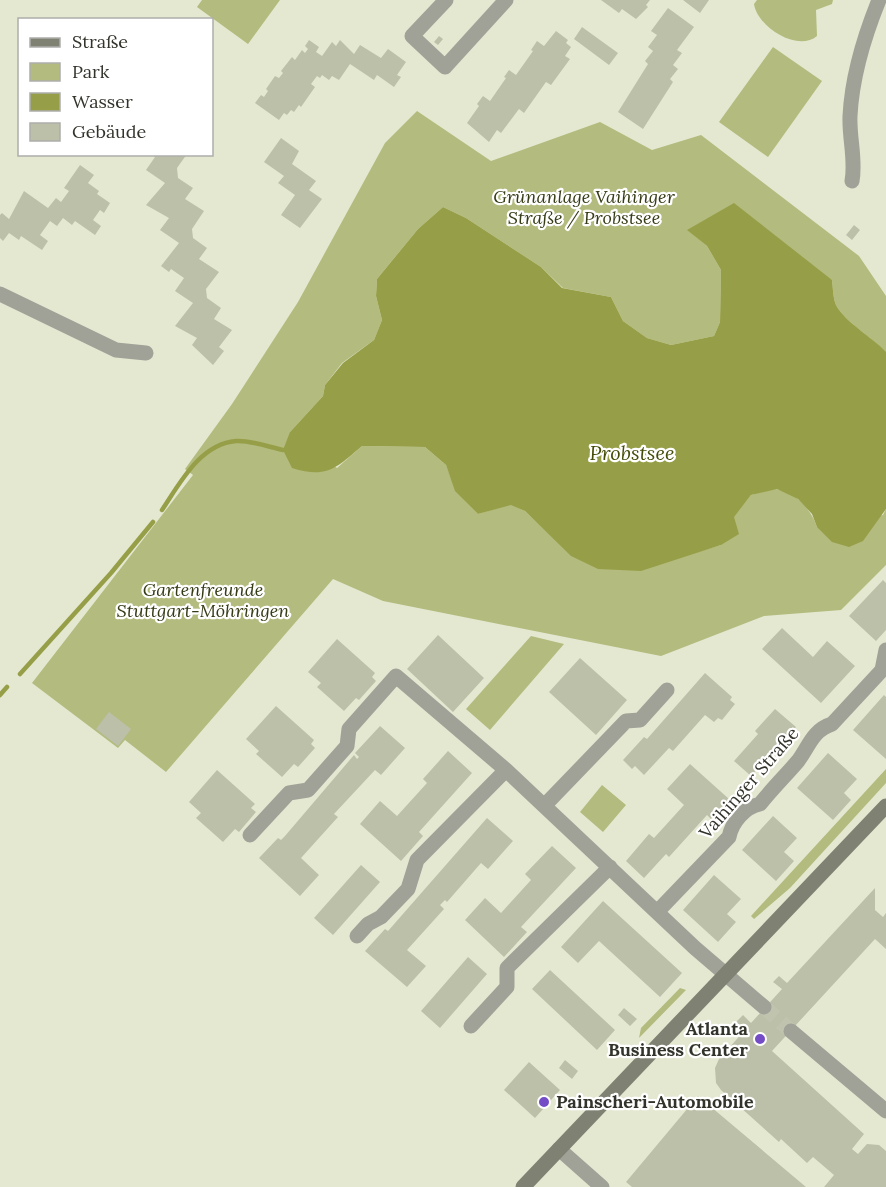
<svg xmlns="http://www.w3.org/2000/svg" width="886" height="1187" font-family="Lora,serif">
<rect width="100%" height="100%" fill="#e4e8d0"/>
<path fill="#b3bb7e" d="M202,0H280L248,44L197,7Z
M757,0H833L832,4L816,10L817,36C797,53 757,26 754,4Z
M773,47L822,81L768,157L719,122Z
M417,111L491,161L600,122L652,150L701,135L859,256L886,296V353C872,337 845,322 836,305C833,298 833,288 832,280L688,230L707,246L721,270L720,322L714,336L671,345L647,338L623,321L611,297L563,288L541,267L466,218L443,207L418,229L377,279L376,296L382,320L374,340L342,363L325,385L323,396L290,432L337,468L362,446L425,447L446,465L456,491L478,514L511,504L525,511L545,530L684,556L721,545L733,517L751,495C758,493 768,489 775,489C794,489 812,511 817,527L883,515L886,509V565L841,610L764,616L661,656L383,601L333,579L166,772L125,740L118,748L32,683L193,475L185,469L232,404L298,302L385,143Z
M531,636L564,644L490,730L466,709Z
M886,769V783L790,888L754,919L751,916Z
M602,785L626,805L603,832L580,812Z
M680,988L686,990L639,1038L641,1028Z"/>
<path fill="#969f48" d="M734,203L832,280C833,288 833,298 836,305C845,322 872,337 886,352V509L863,541L849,547L832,542L817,527L812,514L798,499L777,489L751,495L734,517L739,534L721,545L641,571L598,569L571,556L525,511L511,505L478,514L455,491L446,465L425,447L362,446C336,468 327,479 292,468L283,450L290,432L323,396L325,385L343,363L374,340L382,320L376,296L377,279L418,229L443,207L466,218L541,267L562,288L611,297L623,321L647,338L671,345L714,336L720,322L721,270L707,246L687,230Z"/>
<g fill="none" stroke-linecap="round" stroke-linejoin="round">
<path stroke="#969f48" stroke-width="4.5" d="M162,510C180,483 200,444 236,441C250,440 269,447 283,450
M20,674L111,573L153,522
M0,695L7,687"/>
</g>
<path fill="#bdc0a9" d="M601,0H650L646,5L648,7L636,19L622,9L619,13Z
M683,0H709L700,13Z
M668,8L694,27L677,50L682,53L673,65L678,69L670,79L673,82L643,129L618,112L648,64L645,61L653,51L648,47L657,35L651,31Z
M582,27L618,53L609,65L574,39Z
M556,31L568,40L566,43L571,47L565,56L570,59L551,85L546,82L524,113L519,109L501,133L497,130L489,142L467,123L479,106L477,104L483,96L490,101L506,78L504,77L509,70L516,75L533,51L531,50L537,41L544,46Z
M439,36L443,39L438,45L434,42Z
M309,40L319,47L316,52L322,56L332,42L336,46L340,40L354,54L360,45L381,58L388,49L406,62L397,75L401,77L394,87L377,75L374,80L350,64L339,80L332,76L329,80L322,75L320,78L317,76L311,84L315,87L301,107L299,105L294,112L291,110L287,115L284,113L279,120L255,103L261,95L264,97L268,91L266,89L275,76L279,78L283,73L281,71L292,57L295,60L302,50L305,53L308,49L305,46Z
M281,138L299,151L292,164L316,181L309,190L322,199L300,228L281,215L295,195L278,183L284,176L264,162Z
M151,154H187L177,168L178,178L193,188L185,199L204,211L192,229L193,238L207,248L199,259L219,272L206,289L207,298L221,308L214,319L232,330L219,347L224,351L213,365L192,345L197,338L175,326L193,303L175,291L184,278L171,269L169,272L161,266L179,243L160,230L169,218L146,205L165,183L146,170L155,157Z
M80,165L94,175L88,183L99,191L97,194L110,203L104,213L100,210L93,220L101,226L95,235L75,221L72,225L63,218L57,226L50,221L40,235L48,241L42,250L21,236L19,240L9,233L3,241L0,238V215L2,213L9,219L24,191L48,208L56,198L61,202L69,191L64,188Z
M854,225L860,230L852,240L846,235Z
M883,580L886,583V630L876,641L849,616Z
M782,628L813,657L827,641L855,666L821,703L762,649Z
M438,635L484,678L453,712L407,669Z
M337,639L375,673L372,677L376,681L359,700L356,698L344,711L317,687L321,683L308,672Z
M580,658L627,700L596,735L549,692Z
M705,673L732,697L730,700L735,704L722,720L718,718L714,722L705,715L673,751L669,748L644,775L635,766L632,769L623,760L644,737L647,739Z
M884,695L886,697V759L853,730Z
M276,706L314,740L311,744L315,748L298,767L294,764L282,777L256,754L259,751L246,739Z
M775,709L796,727L751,776L734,761L758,734L755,731Z
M109,712L131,729L118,746L96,729Z
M380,726L405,748L381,775L375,770L334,814L338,817L301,858L319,875L300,896L259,858L278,838L281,840L285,836L354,755L357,759L359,757L355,753Z
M448,751L472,773L419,832L423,836L401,861L360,824L380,801L397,816L427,783L423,779Z
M828,753L857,779L844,793L851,800L833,820L797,788Z
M690,764L729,799L711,819L707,815L669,857L666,854L644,878L626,861L649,834L654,838L684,805L667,789Z
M217,770L255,804L251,808L256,812L239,832L235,829L223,842L196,818L201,813L189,802Z
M773,816L797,838L784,852L794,861L776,881L742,850Z
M487,818L513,841L488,869L481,863L447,902L445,900L440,905L444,909L407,950L426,966L407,987L365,951L385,929L388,931Z
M552,846L576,868L521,927L527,932L504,957L465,920L485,898L501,913L531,880L525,874Z
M361,865L380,882L333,935L314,918Z
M714,875L741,899L727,914L736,922L718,942L683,910Z
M875,888V910L883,917L886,913V949L875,939L772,1051L864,1134L852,1149L858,1154L867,1144L879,1145L886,1151V1187H824L834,1175L813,1157L807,1163L781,1139L779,1142L721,1090L716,1083L715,1068L719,1059L745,1030L736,1022L743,1015L751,1023L782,989L773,982L779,976L787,983Z
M603,901L682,973L660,997L599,941L578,963L561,947Z
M468,957L487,974L440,1028L421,1011Z
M550,970L615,1030L597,1050L532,989Z
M624,1008L637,1019L630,1026L618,1015Z
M565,1060L578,1071L572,1079L559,1068Z
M529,1062L560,1090L535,1118L504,1090Z
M698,1096L806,1187H632L626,1182Z"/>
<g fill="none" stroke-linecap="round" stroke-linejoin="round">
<path stroke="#c0c4af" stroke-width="15" stroke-dasharray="15 8" stroke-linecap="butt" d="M764,1007L791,1031"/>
<path stroke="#a0a298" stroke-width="15" d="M446,0L412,36L445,67L506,0
M852,181C856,160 849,138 850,116C852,76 864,37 879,0
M0,294L116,350L146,353
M545,805L626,721L640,720L667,690
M250,835L289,793L308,790L347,746L349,729L396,676L506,770L695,948L764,1007
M657,912L729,837C732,822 745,807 760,804C772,789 786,775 798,761C809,746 813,730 832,724L882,670L886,650
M357,936L368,924L381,917L408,889L417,860L506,770
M471,1026L507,987V968L610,867
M791,1031L886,1111
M559,1149L602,1187"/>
<path stroke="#7f8173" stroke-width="15" d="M523,1187L886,806"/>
</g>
<g fill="#744cc5" stroke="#fff" stroke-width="2">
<circle cx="760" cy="1039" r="6"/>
<circle cx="544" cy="1102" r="6"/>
</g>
<g text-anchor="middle" stroke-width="4.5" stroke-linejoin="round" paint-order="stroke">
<g font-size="18" font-style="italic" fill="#363a15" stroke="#fff">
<text x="584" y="203">Grünanlage Vaihinger<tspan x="584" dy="21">Straße / Probstsee</tspan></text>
<text x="203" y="596">Gartenfreunde<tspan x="203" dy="21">Stuttgart-Möhringen</tspan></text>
</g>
<g font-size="18" fill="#32342b" stroke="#fff">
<text transform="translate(749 783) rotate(-49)" y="6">Vaihinger Straße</text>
</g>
<g font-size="18" font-weight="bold" fill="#32342b" stroke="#fff" text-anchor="end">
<text x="748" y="1035">Atlanta<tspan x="748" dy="21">Business Center</tspan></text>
<text x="556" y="1108" text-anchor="start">Painscheri-Automobile</text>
</g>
<g font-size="20" font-style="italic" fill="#464c07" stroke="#fff">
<text x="632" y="460">Probstsee</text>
</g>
</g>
<rect x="18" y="18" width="195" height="138" fill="#ffffff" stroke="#adaeaa" stroke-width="1.5"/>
<rect x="30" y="38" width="30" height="9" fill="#7f8173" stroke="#adaeaa" stroke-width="1.5"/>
<text x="72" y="48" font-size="18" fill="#32342b">Straße</text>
<rect x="30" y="63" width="30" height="18" fill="#b3bb7e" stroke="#adaeaa" stroke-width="1.5"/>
<text x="72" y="78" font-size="18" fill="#32342b">Park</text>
<rect x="30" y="93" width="30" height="18" fill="#969f48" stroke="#adaeaa" stroke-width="1.5"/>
<text x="72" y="108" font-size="18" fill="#32342b">Wasser</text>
<rect x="30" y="123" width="30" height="18" fill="#bdc0a9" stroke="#adaeaa" stroke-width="1.5"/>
<text x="72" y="138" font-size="18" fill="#32342b">Gebäude</text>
</svg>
